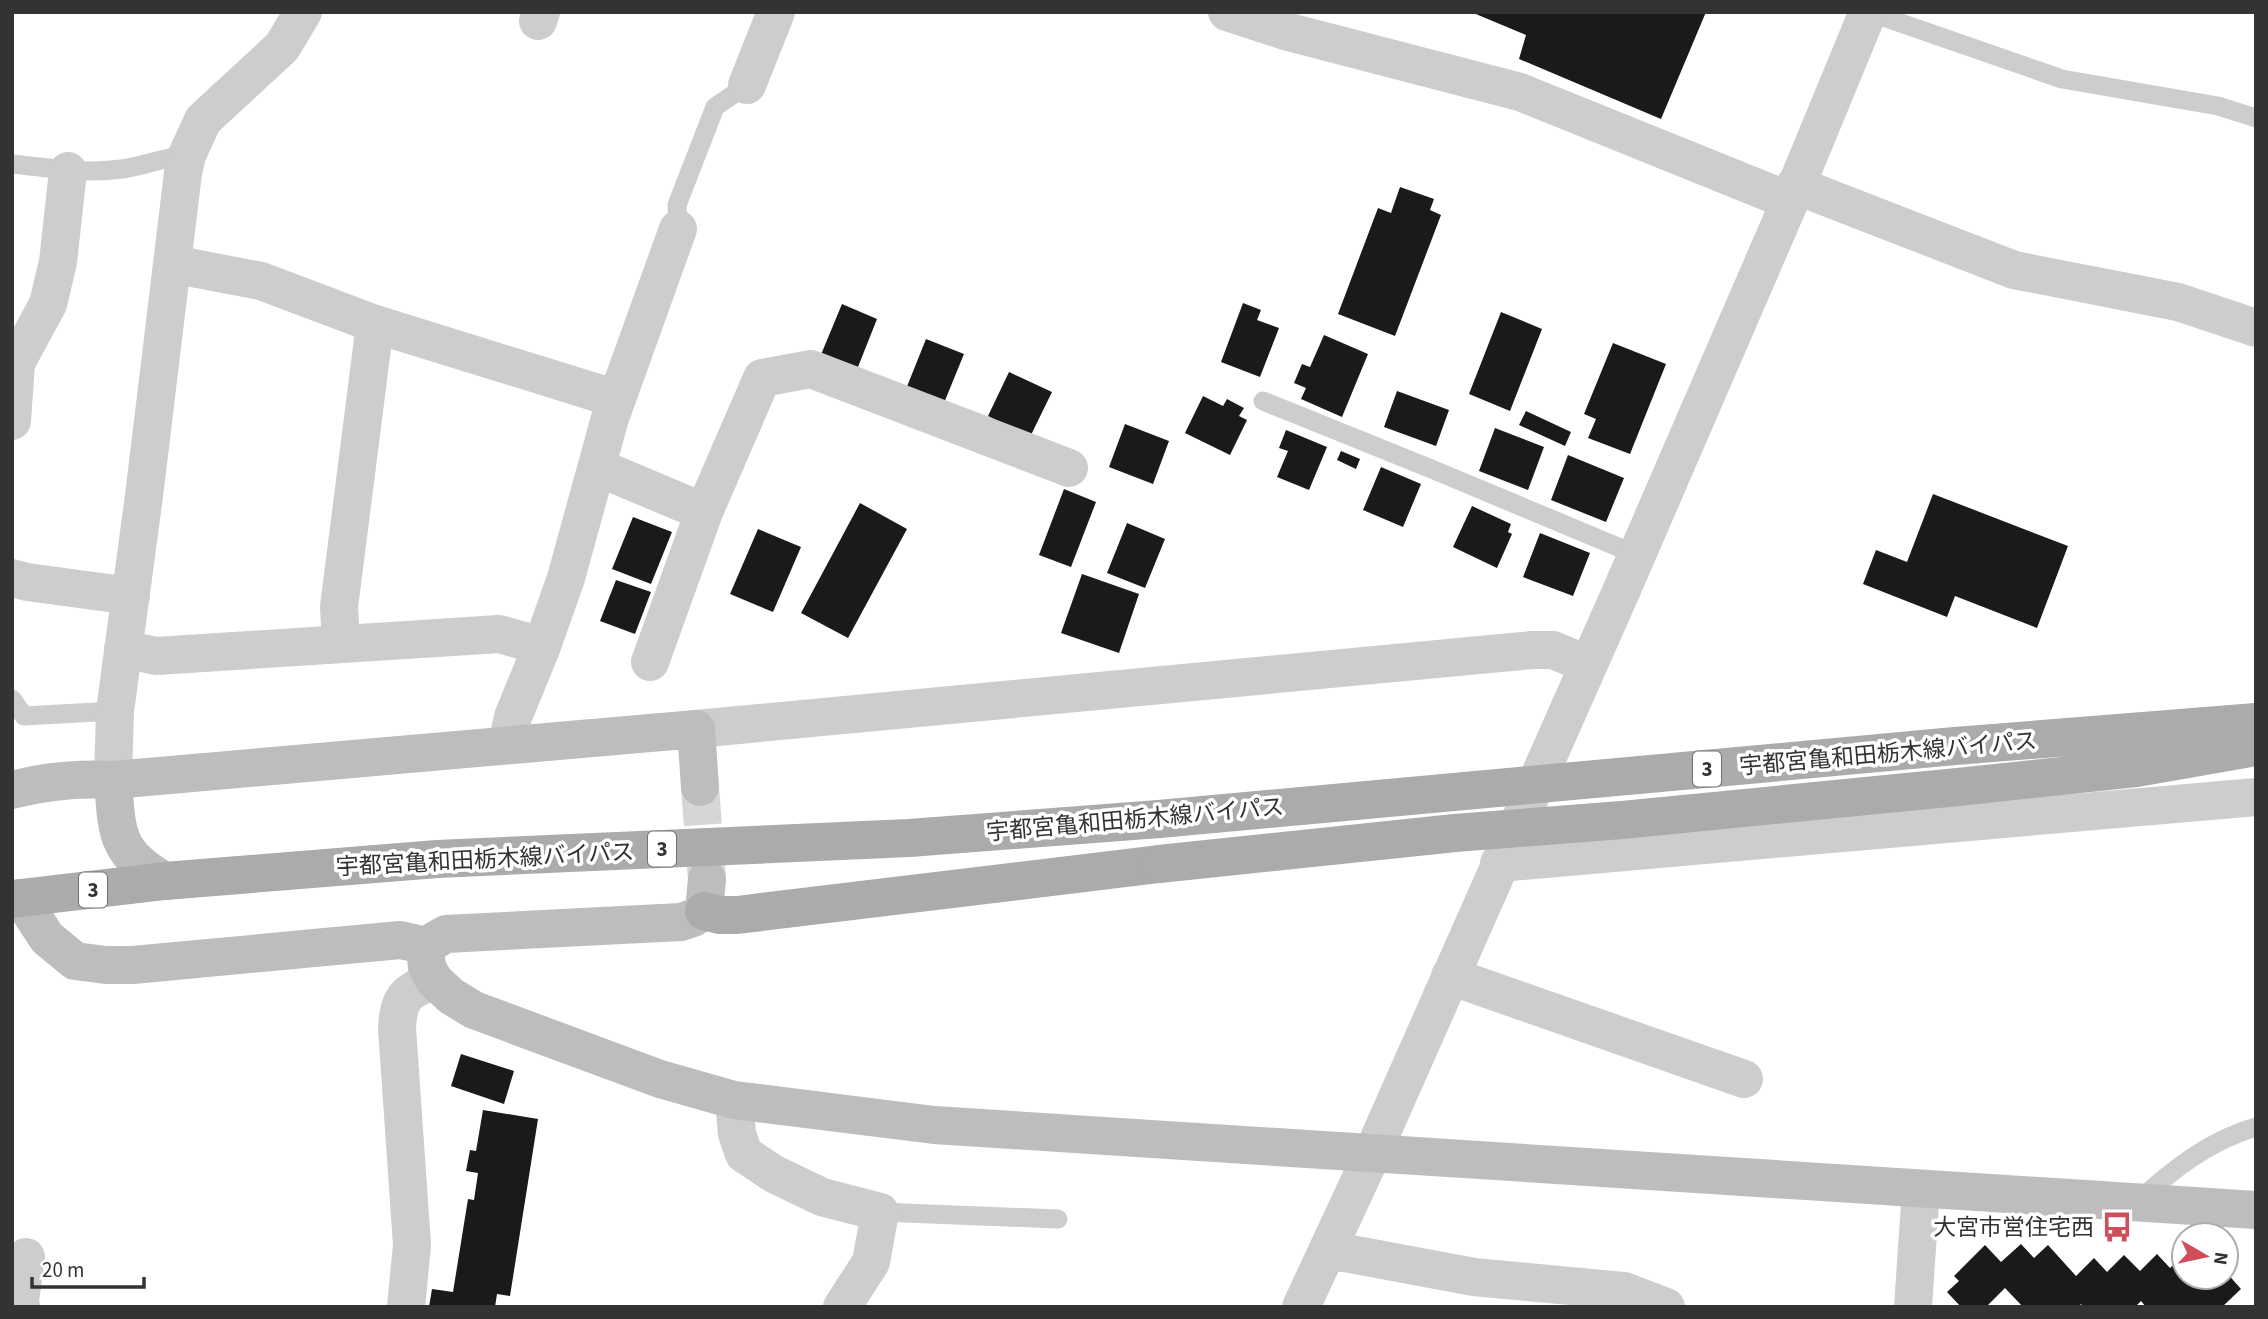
<svg xmlns="http://www.w3.org/2000/svg" width="2268" height="1319" font-family="'Source Sans 3','Noto Sans JP',sans-serif">
<rect width="100%" height="100%" fill="#fff"/>
<path fill="#1a1a1a" d="M1471,12H1706L1661,119L1519,59L1526,35Z
M1400,187L1434,199L1430,210L1441,215L1395,336L1338,314L1378,208L1391,213Z
M1243,303L1261,310L1257,320L1279,328L1260,377L1221,362Z
M842,304L877,319L856,372L820,357Z
M1501,312L1542,329L1510,411L1469,394Z
M1324,335L1368,354L1342,417L1301,399L1306,388L1294,383L1302,364L1310,367Z
M926,339L964,354L944,403L906,389Z
M1613,343L1666,364L1630,454L1588,438L1596,419L1584,414Z
M1009,372L1052,392L1030,437L988,416Z
M1397,391L1449,410L1436,446L1384,427Z
M1203,396L1223,406L1227,399L1244,408L1239,416L1247,420L1230,455L1185,433Z
M1526,411L1571,432L1565,446L1519,425Z
M1125,424L1169,441L1153,484L1109,467Z
M1495,428L1544,447L1528,490L1479,471Z
M1286,430L1327,447L1309,490L1277,477L1288,451L1279,448Z
M1341,451L1360,459L1356,469L1337,460Z
M1568,455L1624,478L1606,522L1551,500Z
M1381,467L1421,484L1403,527L1363,510Z
M1064,489L1096,502L1071,567L1039,555Z
M1933,494L2068,546L2037,628L1955,596L1947,617L1863,584L1876,550L1907,562Z
M860,503L907,529L848,638L801,613Z
M1472,506L1511,524L1508,532L1512,534L1497,568L1453,547Z
M633,517L672,532L651,584L612,569Z
M1127,523L1165,539L1145,588L1107,573Z
M758,529L801,547L773,612L730,594Z
M1540,533L1590,553L1573,596L1523,577Z
M1082,574L1139,594L1119,653L1061,633Z
M616,580L651,592L635,634L600,621Z
M461,1054L514,1071L504,1104L451,1086Z
M483,1110L538,1119L510,1296L497,1294L495,1307H429L432,1289L453,1292L468,1199L474,1200L478,1173L466,1171L470,1150L476,1151Z
M2021,1244L2034,1258L2048,1245L2076,1276L2094,1258L2107,1272L2124,1255L2140,1271L2157,1254L2170,1268L2182,1257L2184,1260V1277H2200L2209,1287L2220,1277H2226V1272L2241,1289L2222,1307H2146L2141,1301L2135,1307H2083L2081,1304L2078,1307H2023L2005,1288L1986,1307H1961L1947,1292L1959,1281L1954,1276L1985,1245L2001,1262Z"/>
<g fill="none" stroke-linecap="round" stroke-linejoin="round">
<path stroke="#d6d6d6" stroke-width="38" stroke-dasharray="38 19" stroke-linecap="butt" d="M700,787L707,879"/>
<path stroke="#cdcdcd" stroke-width="19" d="M1869,12L2062,79L2218,106L2256,118
M12,164C49,168 85,174 122,169C144,166 165,157 187,155
M678,229L677,205L715,107L747,85
M1263,401L1434,470L1637,555
M12,699L24,716L115,711
M2137,1202C2172,1170 2210,1140 2256,1127
M880,1212L1058,1219"/>
<path stroke="#cdcdcd" stroke-width="38" d="M1227,12L1285,31L1520,92L1790,201
M538,21L541,12
M747,85L776,12
M1795,185L2014,270L2178,302L2256,328
M172,264L261,281L375,324L617,399
M12,421L16,363L48,304L58,262L68,171
M597,467L704,512
M12,578L27,582L131,596
M341,644L339,607L375,324
M123,649L156,656L499,634L542,646
M650,662L704,512L762,378L811,369L1069,468
M696,729L1532,650H1553L1587,664
M507,745L513,717L542,646L566,578L610,418L678,229
M113,780L115,711L144,496L183,173L187,155L203,120L282,47L303,12
M1499,863L2256,797
M1450,976L1744,1079
M734,1100L737,1134L744,1154L774,1174L822,1197L880,1212L871,1262L842,1307
M1329,1250L1474,1277L1624,1291L1666,1307
M21,1307L20,1300L26,1257
M406,1307L412,1245L397,1028C399,996 406,992 434,980
M1301,1307L1373,1152L1623,587L1790,201L1868,12
M1913,1307L1921,1189"/>
<path stroke="#bdbdbd" stroke-width="38" d="M113,780C117,833 115,853 165,881
M12,790C46,781 78,778 113,780L696,729L700,787
M707,879L704,911L693,918L681,922L446,934L432,942L425,949L427,967L434,980L451,996L474,1010L660,1079L734,1100L934,1125L2256,1210
M21,898L47,938L75,961L106,965H133L400,940L414,943L425,949"/>
<path stroke="#ababab" stroke-width="38" d="M12,899L165,881L437,859L909,838L1159,819
M704,911L720,915H737L1159,864"/>
<path stroke="#ababab" stroke-width="38" d="M1159,819L1955,746L2256,722
M1159,864L1455,833L1622,820L1958,787L2136,768L2256,747"/>
</g>
<defs>
<g id="bus-bare" transform="scale(2.415)"><path d="M-5-6H5V4H4V6H2V4H-2V6H-4V4H-5ZM-3.5-4V0h7V-4ZM-3.5 1.2v1.5H-2V1.2ZM2 1.2v1.5H3.5V1.2Z" fill="#d04e5b" stroke="#fff" stroke-width="2.5" paint-order="stroke"/></g>
</defs>
<g fill-rule="evenodd">
<use href="#bus-bare" x="2117" y="1227"/>
</g>
<g text-anchor="middle" stroke-width="7" stroke-linejoin="round" paint-order="stroke">
<g fill="#fff" stroke="#707070" stroke-width="2">
<rect x="1693" y="751.5" width="28" height="35" rx="5"/>
<rect x="648" y="831.5" width="28" height="35" rx="5"/>
<rect x="79" y="872.5" width="28" height="35" rx="5"/>
</g>
<g font-size="21" font-weight="bold" fill="#333">
<text x="1707" y="776">3</text>
<text x="662" y="856">3</text>
<text x="93" y="897">3</text>
</g>
<g font-size="23" fill="#333" stroke="#fff">
<text transform="translate(1888 753) rotate(-5)" y="8">宇都宮亀和田栃木線バイパス</text>
<text transform="translate(1135 819) rotate(-5)" y="8">宇都宮亀和田栃木線バイパス</text>
<text transform="translate(485 859) rotate(-3)" y="8">宇都宮亀和田栃木線バイパス</text>
</g>
<g font-size="23" fill="#333" stroke="#fff" text-anchor="end">
<text x="2094" y="1235">大宮市営住宅西</text>
</g>
</g>
<rect width="2268" height="1319" fill="none" stroke="#333333" stroke-width="28"/>
<g transform="translate(2205 1256) rotate(99)"><circle r="33" fill="#ffffff" stroke="#adadad" stroke-width="2"/>
<path d="M0-5L12 26L0 18L-12 26Z" fill="#d04e5b"/>
<text y="-10" font-size="19" font-weight="bold" text-anchor="middle" fill="#333333">N</text>
</g>
<path d="M32 1277v10h112v-10" fill="none" stroke="#333333" stroke-width="3.5"/>
<text x="42" y="1277" font-size="21" fill="#333333" stroke="#ffffff" stroke-width="5" paint-order="stroke">20 m</text>
</svg>
